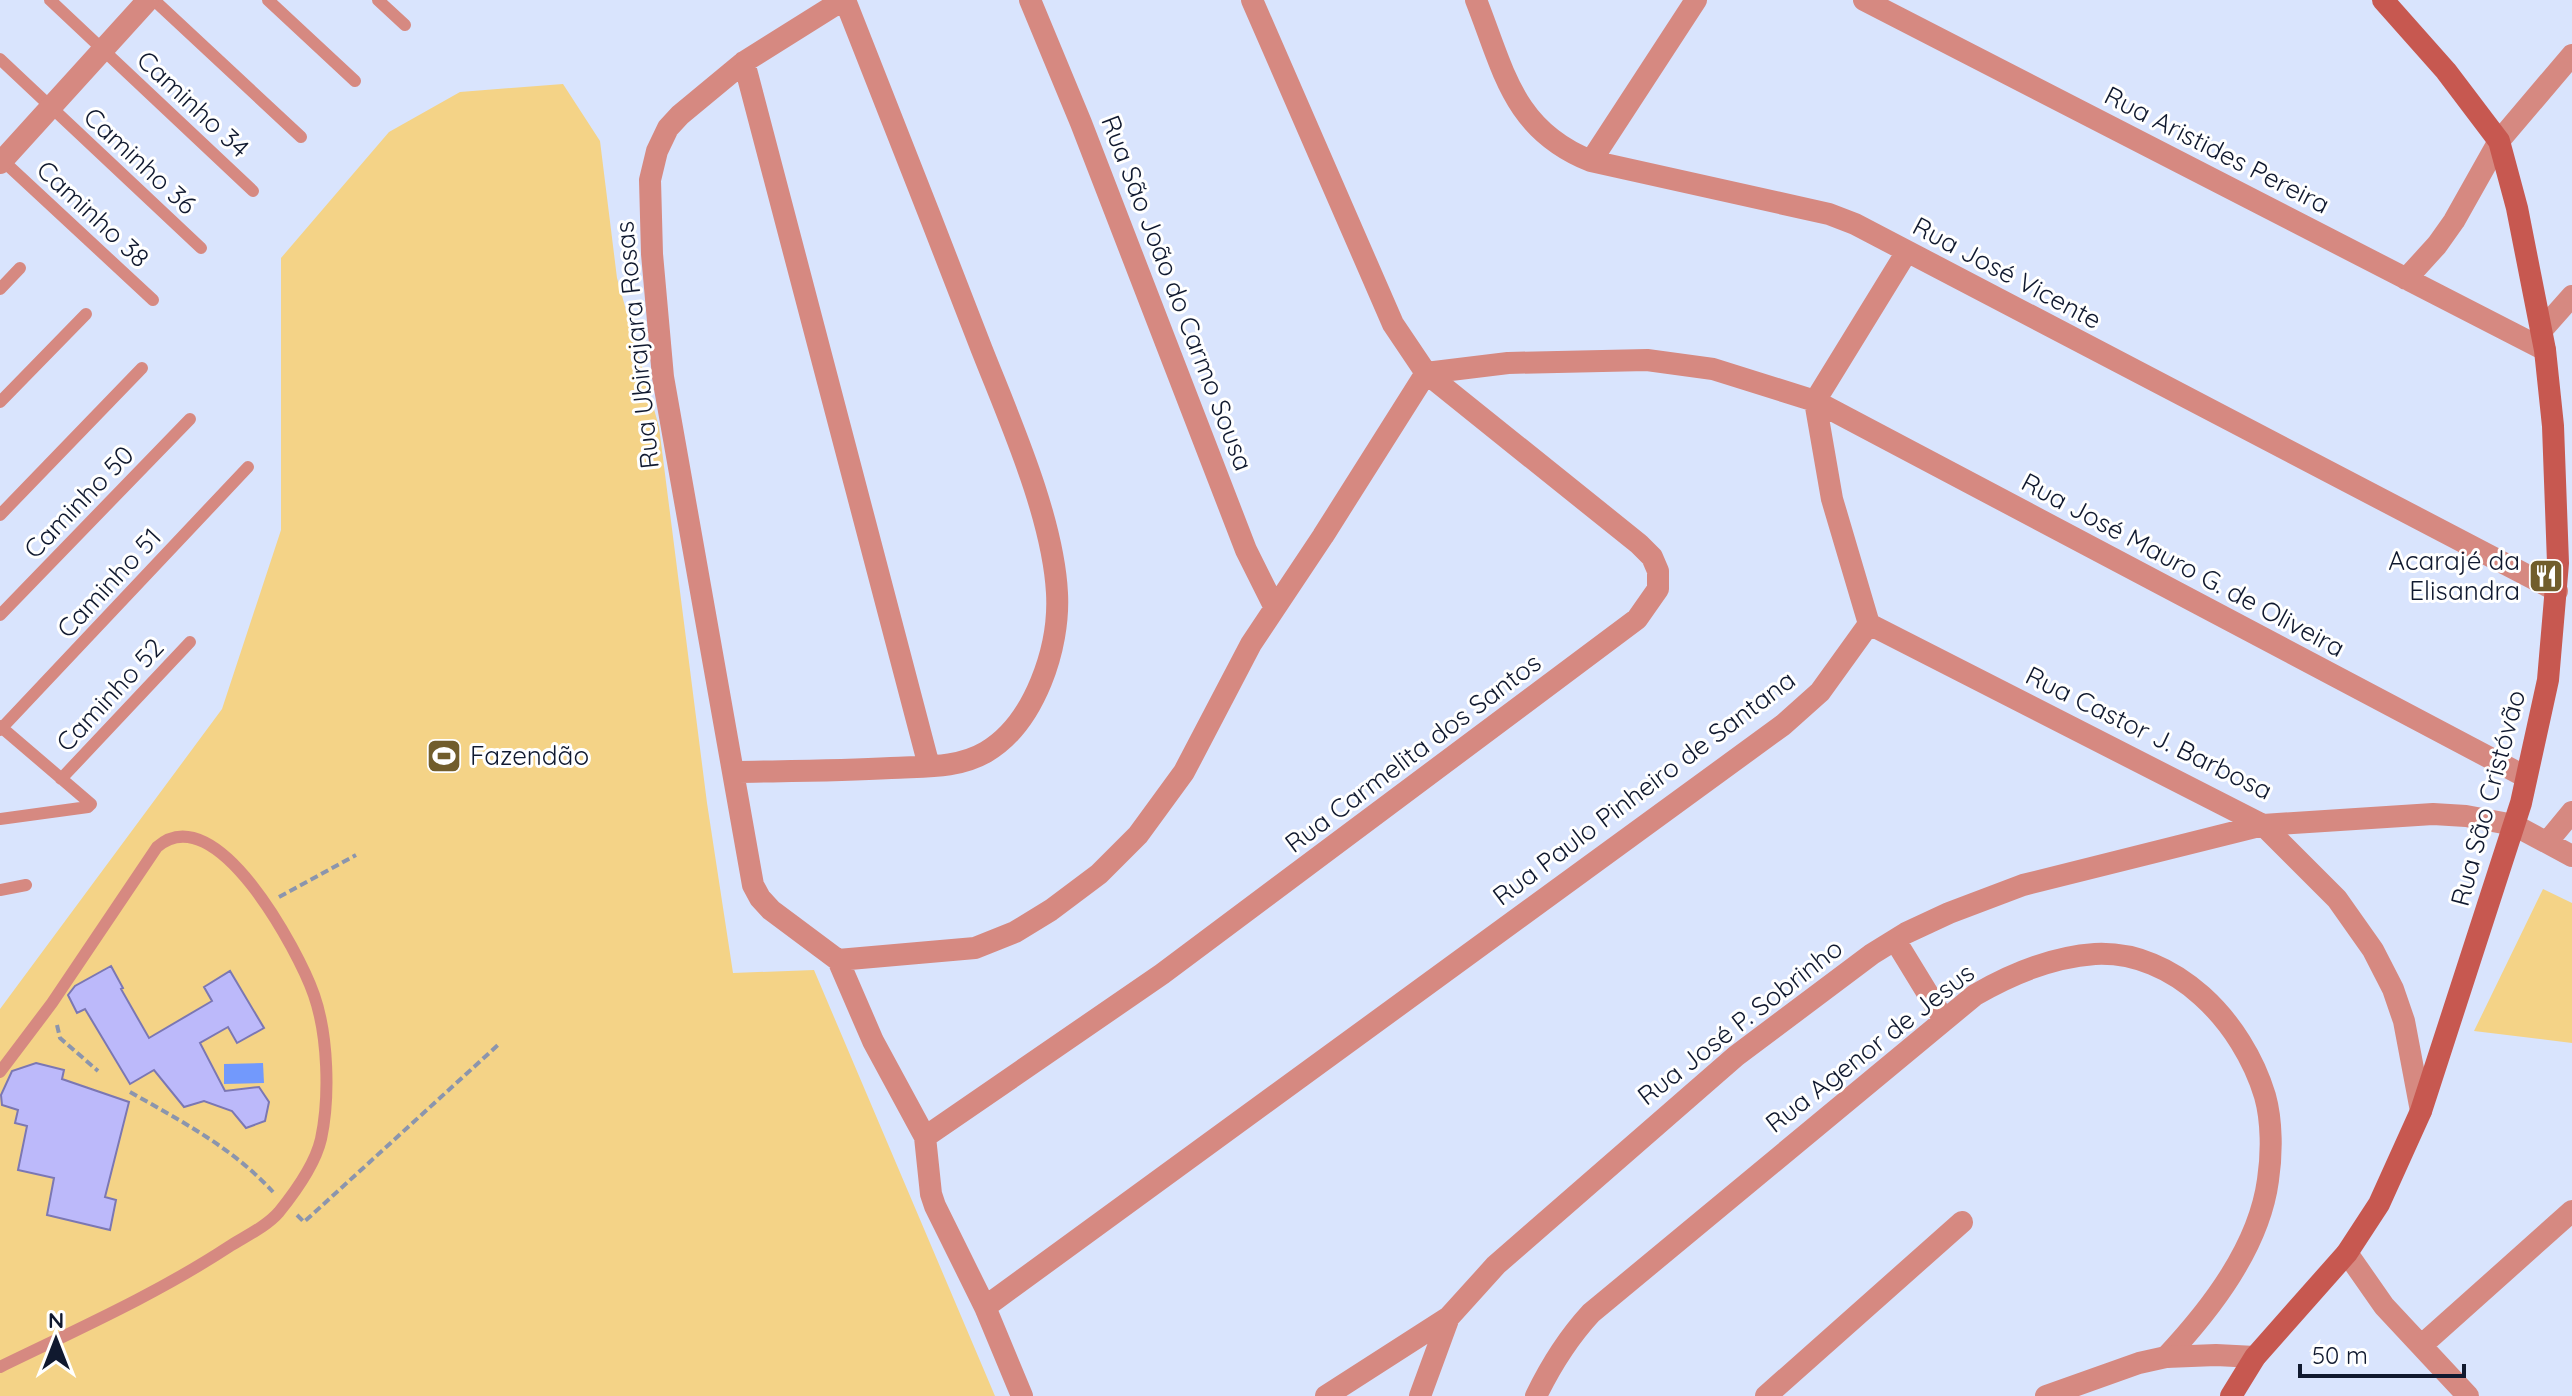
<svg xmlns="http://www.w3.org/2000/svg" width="2572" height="1396" font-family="Quicksand,sans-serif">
<rect width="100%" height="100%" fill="#d9e4fd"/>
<path fill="#f4d387" d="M563,84L600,141L617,278L659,427L707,803L733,973L814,970L995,1396H0V1009L222,709L281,530V258L389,132L460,92Z
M2543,889L2572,903V1043L2474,1031Z"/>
<path fill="#7299fc" d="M263,1063L264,1083L224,1084V1064Z"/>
<path fill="#bcb9fa" stroke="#7b77b3" stroke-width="2" d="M111,966L123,988L121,989L149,1038L212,1001L204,987L230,971L264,1028L237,1043L228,1027L200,1043L225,1091L259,1087L269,1102L265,1121L246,1128L232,1111L204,1101L184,1107L154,1070L130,1084L85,1009L77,1013L68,995L75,986Z
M36,1063L64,1070L62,1079L129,1102L105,1197L116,1200L110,1230L47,1215L54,1178L18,1170L27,1126L15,1123L18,1110L2,1105L1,1095L12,1071Z"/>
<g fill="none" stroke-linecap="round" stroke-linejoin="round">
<path stroke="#8b95ad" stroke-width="4" stroke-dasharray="8 4" stroke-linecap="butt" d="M279,897L356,855
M57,1025L60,1038L98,1071
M130,1092C181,1121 233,1148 273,1192
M297,1215L304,1222L498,1045"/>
<path stroke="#d68981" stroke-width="12" d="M50,0L253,191
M154,0L301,137
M268,0L355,81
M378,0L405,25
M0,59L201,248
M0,158L153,300
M0,289L20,268
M0,402L86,314
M0,515L142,368
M0,615L190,419
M0,726L91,804L88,807L0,819
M0,730L248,467
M61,779L190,642
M0,890L26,885
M0,1072L52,1003L157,847C216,795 299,952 314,995C328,1035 330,1097 321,1139C315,1165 296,1191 279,1212C267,1226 246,1236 230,1246C157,1294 78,1329 0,1367"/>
<path stroke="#d68981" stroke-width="22" d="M843,0L744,62L680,115L668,128L657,151L650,180L652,254L663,377L753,885L760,898L771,910L838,960L873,1041L925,1137L931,1194L935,1206L985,1307L1022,1396
M1030,0L1081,123L1246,550L1274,606
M1476,0C1504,71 1513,130 1591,161L1829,214L1855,224L2557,591
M1864,0L2545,350
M744,62L929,766
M1591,161L1696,0
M0,163L148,0
M2406,279L2437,245L2454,221L2499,141L2572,55
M2541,331L2572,296
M1426,373L1508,363L1647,360L1713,369L1815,401L2526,777
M1815,401L1832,499L1869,624
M1815,401L1906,253
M1869,624L2263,825L2337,899L2373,950L2393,989L2404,1021L2421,1111
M733,772C786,771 838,771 891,768C923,766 957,769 986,752C1035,723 1060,647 1057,593C1053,517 1010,421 982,350C937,233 891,117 845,0
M2548,841L2572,812
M1895,940L1944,1020
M838,960L975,948L1015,932L1051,910L1099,874L1138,835L1184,772L1251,644L1323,536L1426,373
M925,1137L1162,974L1637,619L1658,589V571L1652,557L1639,544L1426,373L1393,324L1252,0
M2347,1253L2384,1306L2468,1396
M985,1307L1783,725L1820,692L1869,624
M2422,1345L2572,1211
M1326,1396L1449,1317L1496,1265L1736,1056L1872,954L1906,933L1949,913L2023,885L2263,825L2433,814L2466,816L2514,825L2572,856
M1420,1396L1449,1317
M1536,1396C1551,1365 1568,1338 1591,1313L1975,995C2011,974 2052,957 2095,954C2175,950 2243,1022 2265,1096C2272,1121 2272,1154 2268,1180C2259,1247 2211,1309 2166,1357
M1766,1396L1962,1222"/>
<path stroke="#d68981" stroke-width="22" d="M2046,1396L2139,1363L2166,1357L2216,1355L2255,1357"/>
<path stroke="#c75850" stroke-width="22" d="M2231,1396L2255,1357L2347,1253L2379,1204L2421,1111L2521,803L2548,680L2558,563L2553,426L2545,350L2517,208L2499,141L2446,71L2383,0"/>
</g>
<defs>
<g id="restaurant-square" transform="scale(1.8)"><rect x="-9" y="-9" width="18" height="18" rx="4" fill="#715d2c" stroke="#fff"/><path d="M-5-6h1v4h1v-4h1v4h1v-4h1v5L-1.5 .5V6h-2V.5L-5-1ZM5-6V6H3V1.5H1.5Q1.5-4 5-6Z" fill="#fff"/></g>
<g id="stadium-square" transform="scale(1.8)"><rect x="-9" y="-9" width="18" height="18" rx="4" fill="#715d2c" stroke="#fff"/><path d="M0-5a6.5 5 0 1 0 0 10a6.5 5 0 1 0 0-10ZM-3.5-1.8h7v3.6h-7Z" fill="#fff"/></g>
</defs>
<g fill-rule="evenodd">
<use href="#restaurant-square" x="2546" y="576"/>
<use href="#stadium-square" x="444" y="756"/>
</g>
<g text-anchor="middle" stroke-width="6" stroke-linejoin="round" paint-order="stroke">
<g font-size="26" fill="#10192f" stroke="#fff">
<text transform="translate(193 104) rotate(43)" y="9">Caminho 34</text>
<text transform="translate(2217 150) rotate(27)" y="9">Rua Aristides Pereira</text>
<text transform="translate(140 161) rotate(43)" y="9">Caminho 36</text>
<text transform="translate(93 214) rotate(43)" y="9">Caminho 38</text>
<text transform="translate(2007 273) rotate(28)" y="9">Rua José Vicente</text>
<text transform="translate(1177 293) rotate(69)" y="9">Rua São João do Carmo Sousa</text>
<text transform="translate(637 345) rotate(-96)" y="9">Rua Ubirajara Rosas</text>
<text transform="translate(79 502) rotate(-46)" y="9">Caminho 50</text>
<text transform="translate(2183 565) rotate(28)" y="9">Rua José Mauro G. de Oliveira</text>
<text transform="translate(109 583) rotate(-47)" y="9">Caminho 51</text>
<text transform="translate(110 695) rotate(-47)" y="9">Caminho 52</text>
<text transform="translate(2149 733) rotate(26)" y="9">Rua Castor J. Barbosa</text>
<text transform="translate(1413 753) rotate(-37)" y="9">Rua Carmelita dos Santos</text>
<text transform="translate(1644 788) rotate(-37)" y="9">Rua Paulo Pinheiro de Santana</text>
<text transform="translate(2488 798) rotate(-75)" y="9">Rua São Cristóvão</text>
<text transform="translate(1740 1022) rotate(-38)" y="9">Rua José P. Sobrinho</text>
<text transform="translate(1870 1048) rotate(-38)" y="9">Rua Agenor de Jesus</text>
</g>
<g font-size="26" fill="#10192f" stroke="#fff" text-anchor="end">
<text x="2520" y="570">Acarajé da<tspan x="2520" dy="30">Elisandra</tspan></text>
<text x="470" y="765" text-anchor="start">Fazendão</text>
</g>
</g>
<g transform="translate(56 1340)" stroke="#ffffff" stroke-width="6" paint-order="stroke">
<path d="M0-6L14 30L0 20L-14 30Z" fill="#10192f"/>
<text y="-12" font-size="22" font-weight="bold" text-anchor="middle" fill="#10192f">N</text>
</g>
<path d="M2300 1364v12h164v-12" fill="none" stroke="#10192f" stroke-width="4"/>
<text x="2312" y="1364" font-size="24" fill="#10192f" stroke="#ffffff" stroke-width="6" paint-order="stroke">50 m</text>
</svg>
